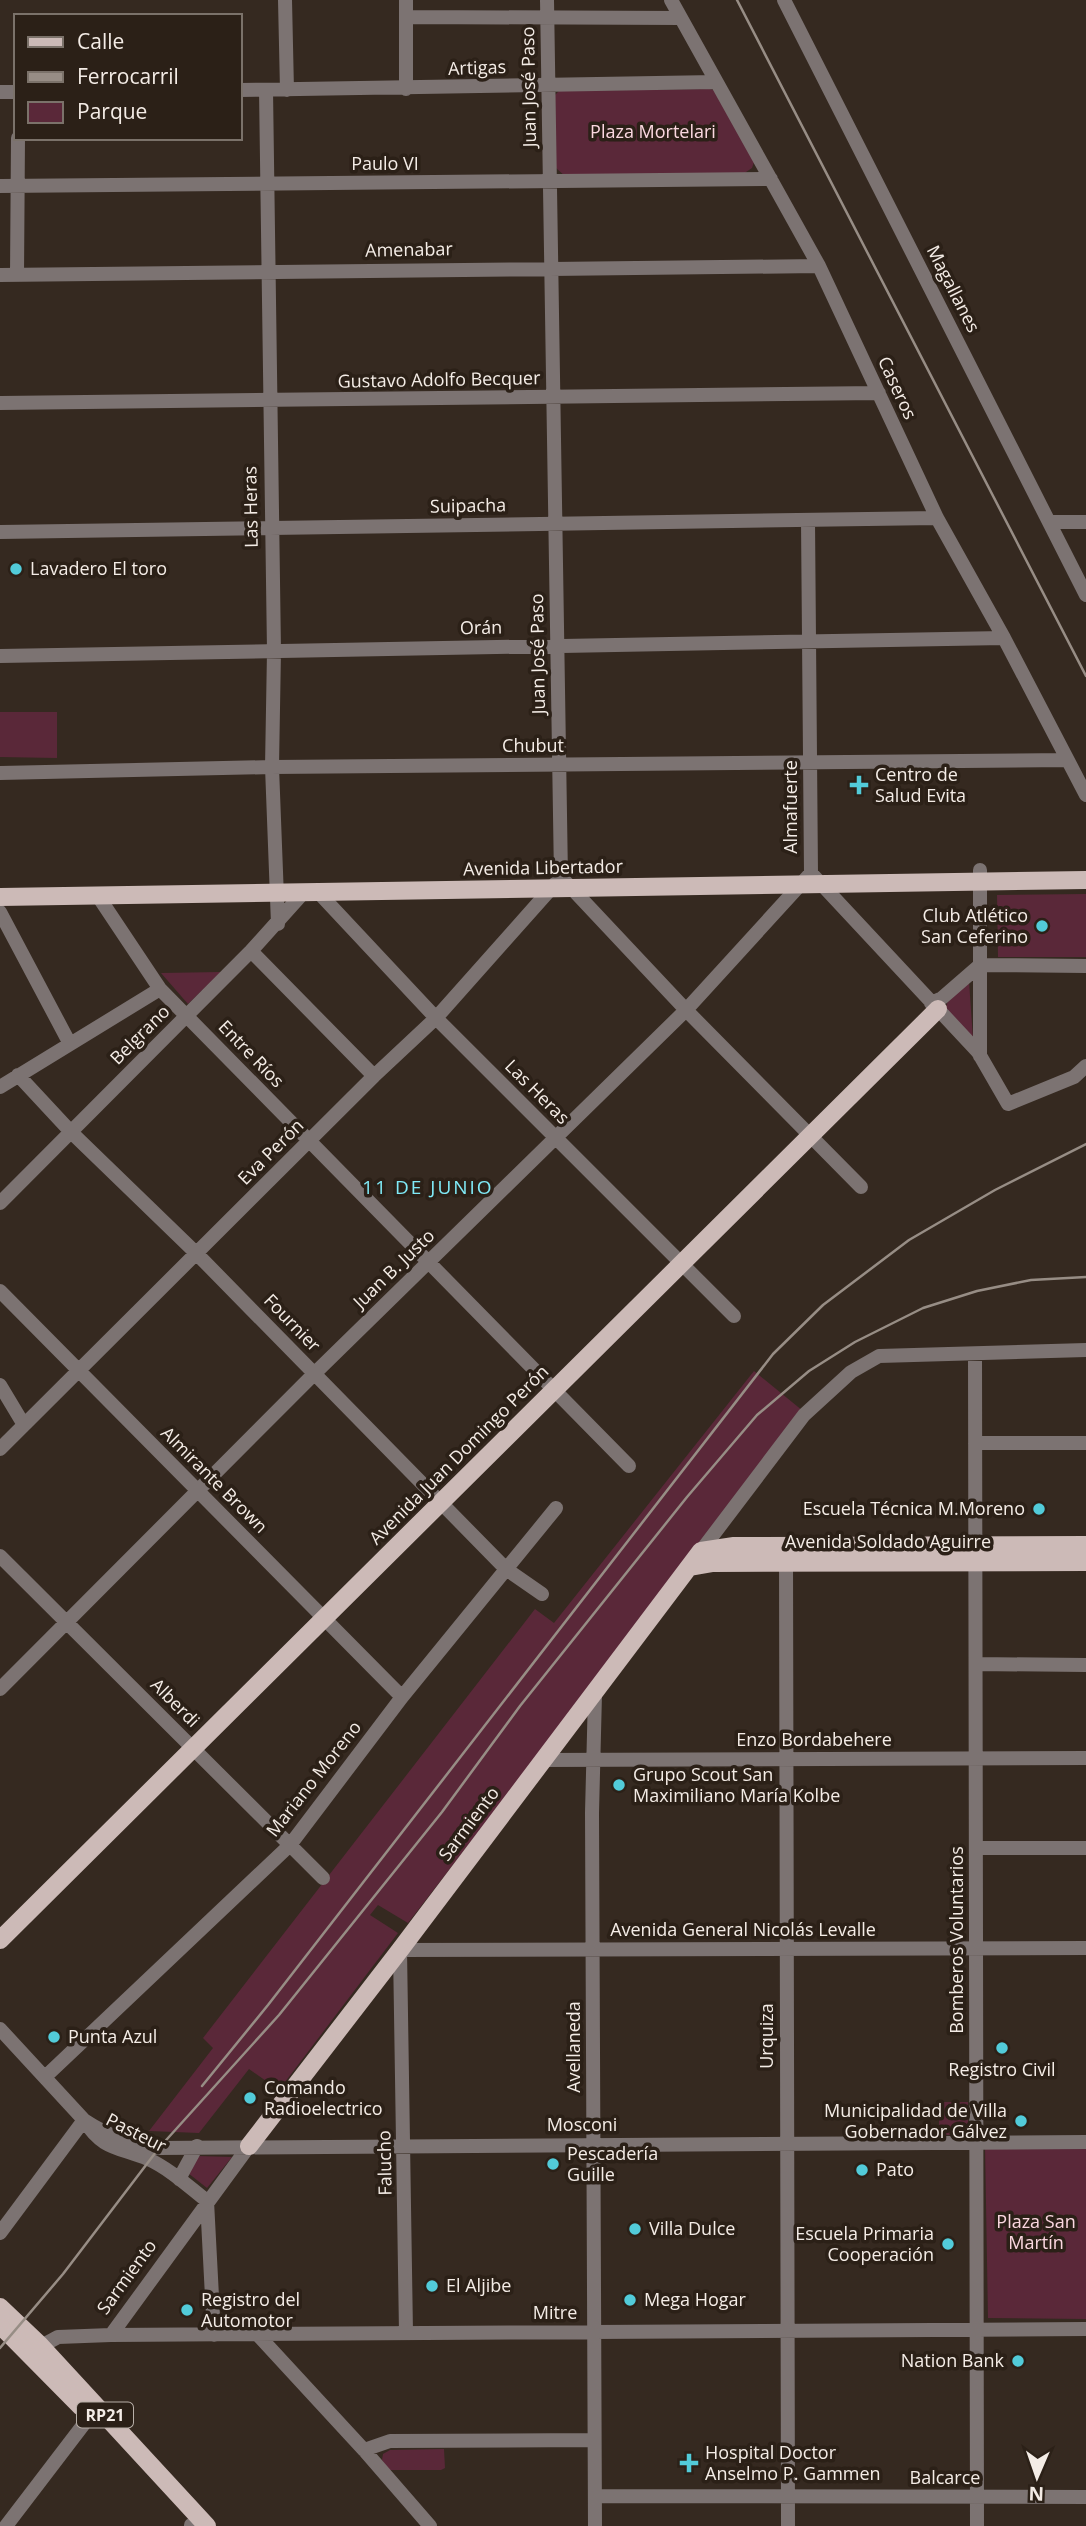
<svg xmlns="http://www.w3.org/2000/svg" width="1086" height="2526" font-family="'Open Sans',sans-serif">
<rect width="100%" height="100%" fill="#352920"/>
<path fill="#5a2839" d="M709,89L714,90L754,162L752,168L743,174L565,176L556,168L555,95L559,91Z
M0,712H57V758L0,757Z
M1086,894V957H998L997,895Z
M221,972L188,1004L161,973Z
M969,981L973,1039L946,1009L947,1003Z
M754,1371L803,1411L408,1923L378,1905L370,1915L398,1933L279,2090L249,2069L199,2133L149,2131L213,2048L203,2038L535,1609L554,1623Z
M939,2102H968V2135H939Z
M1086,2145V2319L988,2318L985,2146Z
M197,2156L232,2157L207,2188L188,2173Z
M444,2449L445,2468L441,2470H389L382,2460L383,2454L390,2450Z"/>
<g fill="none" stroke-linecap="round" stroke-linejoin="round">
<path stroke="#7c7372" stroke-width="14" d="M285,0L287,90
M547,0L561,877L686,1010L861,1187
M671,0L819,266L937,518L1004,638L1086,795
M784,0L1086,595
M406,17L681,18
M406,89V0
M240,90L715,82
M266,90L274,651L272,767L278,924
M0,92H16
M0,186L771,179
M0,275L819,266
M17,275L18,138
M0,403L879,393
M808,521L811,873L978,1052L1008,1104L1074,1077L1086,1066
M1051,522H1086
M0,532L937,518
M0,656L1004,638
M0,773L272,767L1067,760
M980,870V1056
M318,892L436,1018L734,1316
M98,896L160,989L629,1466
M0,912L70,1044
M251,951L374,1076
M980,965L1086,966
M931,1003L942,998L980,965
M18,1075L71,1132L196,1253L506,1569L542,1594
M0,1087L160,989
M0,1203L251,951L304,892
M0,1291L402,1697
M975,1354L977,2526
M0,1385L24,1425
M975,1443H1086
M0,1449L374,1076L436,1018L556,883
M701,1551L804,1415L851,1372L879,1356L1086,1350
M786,1555L788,2526
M0,1556L323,1878
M976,1664L1086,1665
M0,1689L314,1374L686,1010L811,873
M542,1760L1086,1758
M976,1848H1086
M0,2029L84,2120C102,2150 119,2147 148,2159C170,2169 189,2187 207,2201L214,2335
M45,2077L290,1845L402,1697L556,1508
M84,2120C107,2135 132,2145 159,2148L1086,2142
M179,2179L197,2146
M0,2233L84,2120
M406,2333L400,1950L1086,1948
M257,2334L364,2450L430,2526
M111,2335L249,2146
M34,2350L58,2337L111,2335L1086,2329
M364,2450L390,2441L594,2440
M595,2496L1086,2497
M6,2526L90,2416
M191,2526V2525
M595,2526L592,1813L595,1694"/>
<path stroke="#ccbab7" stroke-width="18" d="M0,897L1086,880
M690,1567L713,1563L1086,1562
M0,1940L938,1009
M249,2146L400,1950L701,1551L734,1546L1086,1545
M0,2307L40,2345L207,2526
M0,2325L81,2407"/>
<path stroke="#978d85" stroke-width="2.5" d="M737,0L1086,676
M202,2086L268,2005L773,1354L823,1305L909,1240L995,1190L1086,1144
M0,2348L63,2274L159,2148L279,2015L442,1812L520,1706L687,1497L757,1415L809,1371L855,1342L923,1308L977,1291L1031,1280L1086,1277"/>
</g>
<g fill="#52cbd9" stroke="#2b2017" stroke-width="2.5">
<circle cx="16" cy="569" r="7"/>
<path d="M855.5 774.5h7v7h7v7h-7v7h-7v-7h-7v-7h7z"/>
<circle cx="1042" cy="926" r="7"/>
<circle cx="1039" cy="1509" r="7"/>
<circle cx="619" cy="1785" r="7"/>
<circle cx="54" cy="2037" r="7"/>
<circle cx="1002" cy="2048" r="7"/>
<circle cx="250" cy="2098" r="7"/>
<circle cx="1021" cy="2121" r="7"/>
<circle cx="553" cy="2164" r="7"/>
<circle cx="862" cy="2170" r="7"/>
<circle cx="635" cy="2229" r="7"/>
<circle cx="948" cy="2244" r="7"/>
<circle cx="432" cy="2286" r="7"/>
<circle cx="630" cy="2300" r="7"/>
<circle cx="187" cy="2310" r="7"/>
<circle cx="1018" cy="2361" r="7"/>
<path d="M685.5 2452.5h7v7h7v7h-7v7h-7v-7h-7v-7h7z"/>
</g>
<g text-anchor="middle" stroke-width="7" stroke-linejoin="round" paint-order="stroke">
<rect fill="#2b2017" stroke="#b8afa8" stroke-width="2" x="77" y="2402.5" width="56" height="25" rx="5"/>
<g font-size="16" font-weight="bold" fill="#f4ece6">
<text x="105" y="2421">RP21</text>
</g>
<g font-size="18" fill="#f4ece6" stroke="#2b2017">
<text transform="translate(477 68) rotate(-2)" y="6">Artigas</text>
<text transform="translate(529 87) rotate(-91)" y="6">Juan José Paso</text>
<text x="385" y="170">Paulo VI</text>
<text transform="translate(409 250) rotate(-1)" y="6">Amenabar</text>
<text transform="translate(953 289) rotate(63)" y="6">Magallanes</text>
<text transform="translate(439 380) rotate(-1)" y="6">Gustavo Adolfo Becquer</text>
<text transform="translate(897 388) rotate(65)" y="6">Caseros</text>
<text transform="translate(468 506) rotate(-1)" y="6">Suipacha</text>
<text transform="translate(251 507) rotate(-91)" y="6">Las Heras</text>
<text transform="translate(481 628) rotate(-1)" y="6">Orán</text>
<text transform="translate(538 654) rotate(-91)" y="6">Juan José Paso</text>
<text x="533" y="752">Chubut</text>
<text transform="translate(791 807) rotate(-90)" y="6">Almafuerte</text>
<text transform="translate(543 868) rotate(-1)" y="6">Avenida Libertador</text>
<text transform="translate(140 1035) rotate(-45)" y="6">Belgrano</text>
<text transform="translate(251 1054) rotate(46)" y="6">Entre Ríos</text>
<text transform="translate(537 1092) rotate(45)" y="6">Las Heras</text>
<text transform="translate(271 1152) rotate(-45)" y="6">Eva Perón</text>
<text transform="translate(394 1269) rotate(-44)" y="6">Juan B. Justo</text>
<text transform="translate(292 1323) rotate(46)" y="6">Fournier</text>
<text transform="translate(459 1455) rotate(-45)" y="6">Avenida Juan Domingo Perón</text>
<text transform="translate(214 1480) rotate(45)" y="6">Almirante Brown</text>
<text x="888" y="1548">Avenida Soldado Aguirre</text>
<text transform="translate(175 1703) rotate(45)" y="6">Alberdi</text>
<text x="814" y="1746">Enzo Bordabehere</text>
<text transform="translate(314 1779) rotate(-52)" y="6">Mariano Moreno</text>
<text transform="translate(469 1824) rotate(-53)" y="6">Sarmiento</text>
<text x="743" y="1936">Avenida General Nicolás Levalle</text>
<text transform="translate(957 1940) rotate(-90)" y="6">Bomberos Voluntarios</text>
<text transform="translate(767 2036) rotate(-90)" y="6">Urquiza</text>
<text transform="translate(574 2047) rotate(-90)" y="6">Avellaneda</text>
<text x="582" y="2131">Mosconi</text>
<text transform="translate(136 2133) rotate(27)" y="6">Pasteur</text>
<text transform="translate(385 2163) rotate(-91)" y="6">Falucho</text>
<text transform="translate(127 2277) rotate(-54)" y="6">Sarmiento</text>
<text x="555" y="2319">Mitre</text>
<text x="945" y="2484">Balcarce</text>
</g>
<g font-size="18" fill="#fbd7e0" stroke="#2b2017">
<text x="653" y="138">Plaza Mortelari</text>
<text x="1036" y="2228">Plaza San<tspan x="1036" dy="21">Martín</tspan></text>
</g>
<g font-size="18" fill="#f4ece6" stroke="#2b2017" text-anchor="start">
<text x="30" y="575">Lavadero El toro</text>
<text x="875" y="781">Centro de<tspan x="875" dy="21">Salud Evita</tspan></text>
<text x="1028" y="922" text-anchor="end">Club Atlético<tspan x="1028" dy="21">San Ceferino</tspan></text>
<text x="1025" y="1515" text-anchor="end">Escuela Técnica M.Moreno</text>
<text x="633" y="1781">Grupo Scout San<tspan x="633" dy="21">Maximiliano María Kolbe</tspan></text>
<text x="68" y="2043">Punta Azul</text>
<text x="1002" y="2076" text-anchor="middle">Registro Civil</text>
<text x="264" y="2094">Comando<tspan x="264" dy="21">Radioelectrico</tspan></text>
<text x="1007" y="2117" text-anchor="end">Municipalidad de Villa<tspan x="1007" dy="21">Gobernador Gálvez</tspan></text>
<text x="567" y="2160">Pescadería<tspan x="567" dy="21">Guille</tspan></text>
<text x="876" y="2176">Pato</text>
<text x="649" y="2235">Villa Dulce</text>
<text x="934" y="2240" text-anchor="end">Escuela Primaria<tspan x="934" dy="21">Cooperación</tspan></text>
<text x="446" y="2292">El Aljibe</text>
<text x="201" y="2306">Registro del<tspan x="201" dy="21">Automotor</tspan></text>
<text x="644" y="2306">Mega Hogar</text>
<text x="1004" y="2367" text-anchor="end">Nation Bank</text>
<text x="705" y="2459">Hospital Doctor<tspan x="705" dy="21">Anselmo P. Gammen</tspan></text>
</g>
<g font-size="19" letter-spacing="2" fill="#80eaf7" stroke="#2b2017">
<text x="428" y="1194">11 DE JUNIO</text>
</g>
</g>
<rect x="14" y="14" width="228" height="126" fill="#2b2017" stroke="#7b726a" stroke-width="2"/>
<rect x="28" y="37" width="35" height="10" fill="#ccbab7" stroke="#7b726a" stroke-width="2"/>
<text x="77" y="49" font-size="21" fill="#f4ece6">Calle</text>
<rect x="28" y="72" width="35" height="10" fill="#978d85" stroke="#7b726a" stroke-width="2"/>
<text x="77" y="84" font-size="21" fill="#f4ece6">Ferrocarril</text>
<rect x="28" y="102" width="35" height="21" fill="#5a2839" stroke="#7b726a" stroke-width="2"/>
<text x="77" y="119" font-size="21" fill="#f4ece6">Parque</text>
<g transform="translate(1037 2477) rotate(182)" stroke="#2b2017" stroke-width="5" paint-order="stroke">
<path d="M0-5L12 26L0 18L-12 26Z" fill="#f4ece6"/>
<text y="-10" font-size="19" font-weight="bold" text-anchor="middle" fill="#f4ece6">N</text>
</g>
</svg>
